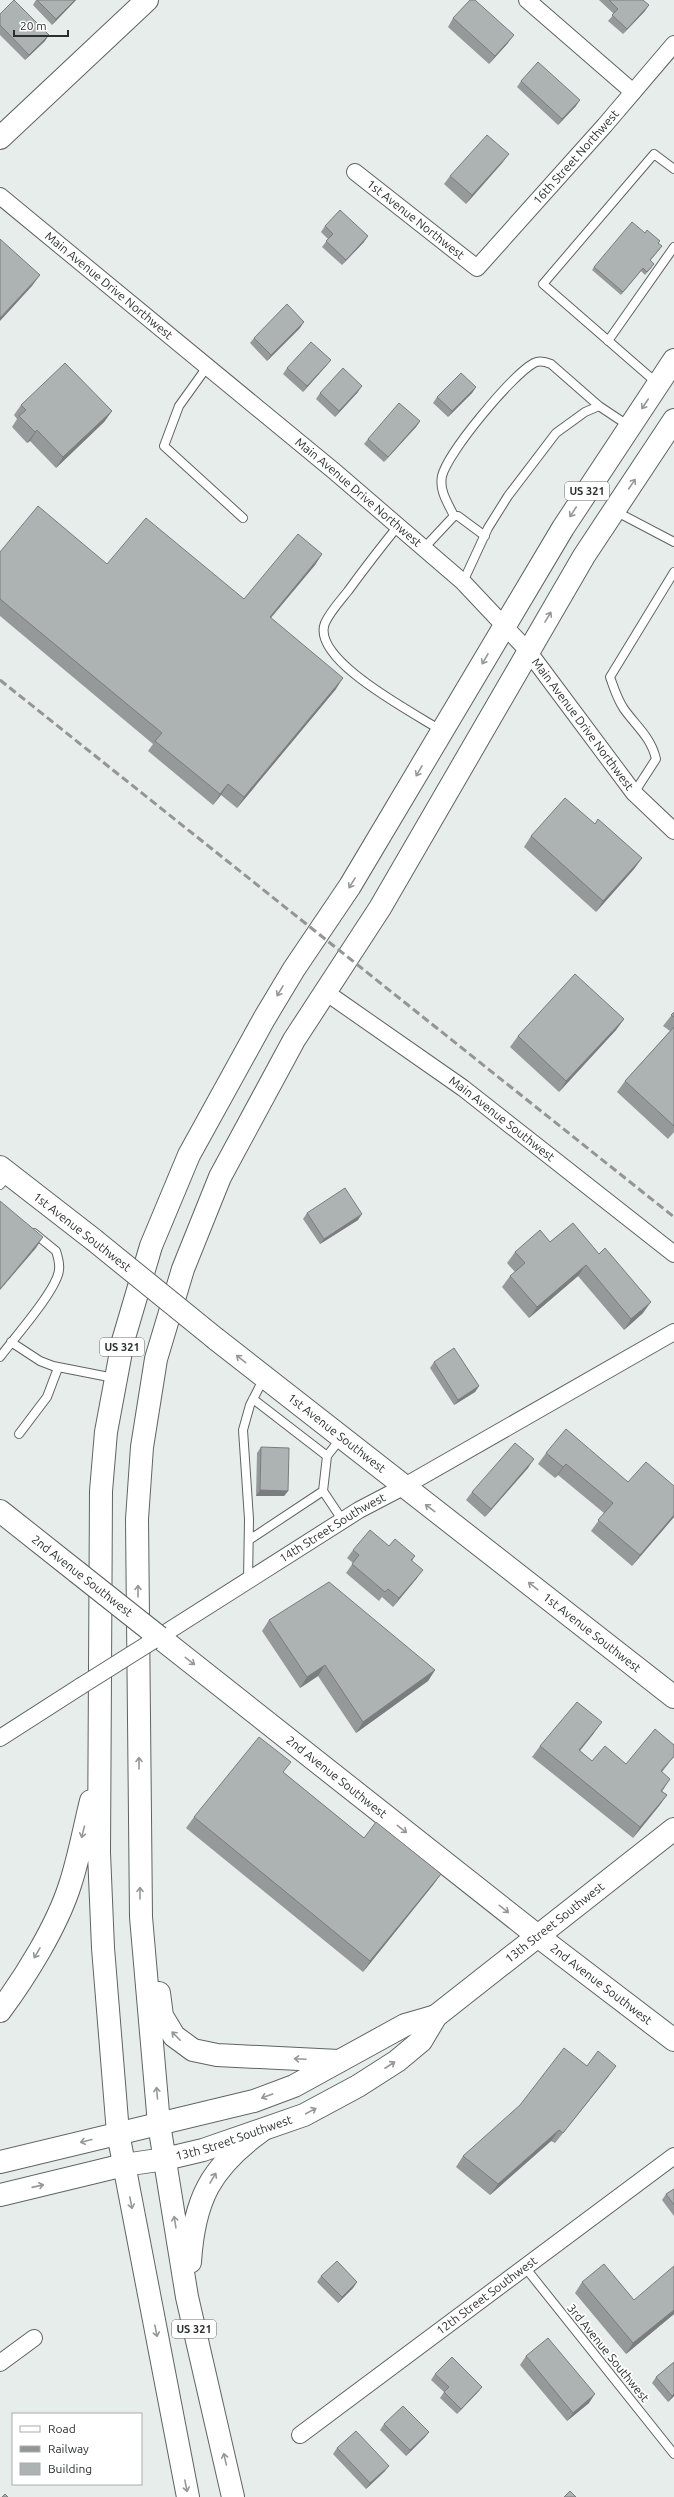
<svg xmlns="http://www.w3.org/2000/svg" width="674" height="2497" font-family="Ubuntu,sans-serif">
<rect width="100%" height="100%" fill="#e7edeb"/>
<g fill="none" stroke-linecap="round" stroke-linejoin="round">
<g stroke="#5f6463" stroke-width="10">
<path id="lane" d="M608,341L674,247
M207,367L179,406L164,446L243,518
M658,384L543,284L654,154L674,169
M615,511L674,542
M454,516C448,503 439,491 442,476C448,452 512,375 534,363C540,360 546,362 551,364L599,406
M398,526C381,547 364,569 348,591C340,601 330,612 325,623C310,660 416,714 442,731
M424,548L454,516H458L485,536
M463,582L488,528L508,496L556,433L585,412L599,406L629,426
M634,793L656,759C651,737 636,726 624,709C617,699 614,688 610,677L674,572
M0,1185L9,1175
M11,1342L40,1361L53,1366L114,1378
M0,1357C14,1338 57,1290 59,1270C60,1263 58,1257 56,1251L34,1233
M19,1434L47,1397L58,1368
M327,1456L341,1438
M323,1491L343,1521
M249,1540L323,1491L327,1456L253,1399
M248,1581L249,1519L243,1430L250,1405L264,1378
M524,2266L674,2454"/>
</g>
<g stroke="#5f6463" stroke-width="18">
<g id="street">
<path d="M527,0L633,92"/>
<path id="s1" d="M355,172L477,268L605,125L674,44"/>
<path id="s2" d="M0,196L334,471L463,582L528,651L634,793L674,831"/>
<path id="s3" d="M324,991L463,1088L674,1254"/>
<path id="s4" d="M159,1637L359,1510L403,1487L674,1332"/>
<path d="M0,1738L81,1686"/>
<path d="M0,2363L34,2338"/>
<path id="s5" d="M300,2435L674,2156"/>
</g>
</g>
<g stroke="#5f6463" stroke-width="24">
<g id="secondary">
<path d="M0,138L147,0"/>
<path d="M0,1167L94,1240"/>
<path id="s6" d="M216,1339L674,1697"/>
<path d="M0,1511L77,1572"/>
<path id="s7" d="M159,1637L539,1937"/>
</g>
</g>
<g stroke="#5f6463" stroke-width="24">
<g id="primary">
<path id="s8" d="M539,1937L674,2040"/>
<path d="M0,2162L254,2101L294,2086L405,2025L436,2016"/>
<path id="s9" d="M0,2195L124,2165L165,2159L203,2150L304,2115L358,2086L397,2061L421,2041L436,2016L674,1829"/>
</g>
</g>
<g stroke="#5f6463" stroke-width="24">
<path id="highway" d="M159,1993L162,2016L174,2036L193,2050L217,2055L339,2061
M0,2011C26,1976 57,1926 70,1885C79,1858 84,1829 91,1801
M190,2262C194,2200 210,2168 261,2131
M188,2497L118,2133L103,1948L99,1853L101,1491L106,1432L123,1341L151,1246L189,1155L264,1019L294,969L350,886L563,528L674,360
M233,2497L187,2297L159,2124L141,1917L137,1519L142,1447L156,1359L183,1269L220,1177L294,1040L380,908L584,556L674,420"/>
</g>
<use href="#lane" stroke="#fff" stroke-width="8"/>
<use href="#street" stroke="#fff" stroke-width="16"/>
<use href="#secondary" stroke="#fff" stroke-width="22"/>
<use href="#primary" stroke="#fff" stroke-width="22"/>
<use href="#highway" stroke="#fff" stroke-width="22"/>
<path stroke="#929695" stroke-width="3" stroke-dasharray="8 4" stroke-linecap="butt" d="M0,680L674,1217"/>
<g stroke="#5f6463" stroke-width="18" stroke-linecap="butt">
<path id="street-bridge" d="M81,1686L159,1637"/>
</g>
<g stroke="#5f6463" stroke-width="24" stroke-linecap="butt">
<path id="secondary-bridge" d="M94,1240L216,1339
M77,1572L159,1637"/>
</g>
<use href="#street-bridge" stroke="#fff" stroke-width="16"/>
<use href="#secondary-bridge" stroke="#fff" stroke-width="22"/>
</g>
<path fill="#95999a" d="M36,0H76L52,25L33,5Z
M599,0H643L645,11L623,34L608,21L614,14Z
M0,14L45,41L25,60L0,35Z
M453,18L508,43L489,64L448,27Z
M521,81L576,106L558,125L517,87Z
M503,162L466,204L444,184L450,176Z
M325,226L364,242L342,265L322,247L328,239L321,232Z
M645,233L658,243L660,249L650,261L652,267L645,275L641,271L621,295L592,270L594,267Z
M300,328L267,361L250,343L254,338Z
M327,365L303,392L283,374L287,368Z
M476,387L472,393L448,417L433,403L437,397Z
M358,392L335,417L316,399L320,393Z
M21,405L112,411L104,422L56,468L30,441L27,443L12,427L17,419L14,415Z
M420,421L416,427L384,462L364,444L368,439Z
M0,552L107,564L244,599L322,554L315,565L271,618L336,689L237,808L221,795L213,805L148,751L153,744L0,616Z
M595,824L642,858L634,869L596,912L524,847L531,836Z
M674,1012V1132L668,1139L617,1092L625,1081L670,1031L663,1026Z
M624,1019L616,1030L559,1092L510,1047L518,1036Z
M307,1213L358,1220L320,1244L303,1219Z
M573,1223L643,1313L624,1330L578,1276L529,1318L502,1287L510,1276L515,1272L507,1263L515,1252L550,1242Z
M434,1362L479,1386L475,1392L454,1405L430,1368Z
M261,1447L288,1491L284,1496H256L257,1453Z
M546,1453L628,1482L674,1517L632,1566L591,1531L604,1513L558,1475L555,1478L538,1464Z
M528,1468L485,1517L466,1500L472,1492Z
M389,1546L415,1556L412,1561L417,1578L393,1607L382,1597L379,1601L346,1573L353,1563L347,1558L353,1550Z
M269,1620L435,1670L428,1681L356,1733L318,1676L300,1688L262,1631Z
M594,1733L580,1751L592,1761L626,1764L671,1760L662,1772V1791L667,1795L659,1806L633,1838L532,1757L540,1746Z
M283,1772L364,1838L441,1874L433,1885L363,1972L186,1828L194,1817Z
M587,2066L608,2077L555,2143L551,2141L490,2195L456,2167L463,2156Z
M674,2189V2216L662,2200L666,2194Z
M321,2276L357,2282L353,2288L338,2303L317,2282Z
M582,2282L634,2300L674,2314L626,2354L575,2293Z
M526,2356L589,2403L567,2421L520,2365Z
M674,2362V2396L668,2402L652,2383L656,2377Z
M435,2374L482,2387L478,2392L457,2414L440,2398L444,2392L431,2380Z
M384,2424L429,2432L425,2437L406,2456L380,2430Z
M337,2448L385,2471L366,2489L333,2454Z"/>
<path fill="#797d7d" d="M75,0H76L52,25L56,19Z
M649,5L645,11L623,34L627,29Z
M49,35L45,41L25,60L29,55Z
M514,35L508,43L489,64L495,56Z
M580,100L576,106L558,125L562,119Z
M509,154L503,162L466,204L472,195Z
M368,236L364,242L342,265L346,260Z
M40,275L32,286L0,321V318Z
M304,322L300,328L267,361L271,355Z
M331,360L327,365L303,392L307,386Z
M362,386L358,392L335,417L339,411Z
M476,387L472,393L448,417L452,411Z
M112,411L104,422L56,468L63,457Z
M420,421L416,427L384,462L388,457Z
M37,430L30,441L27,443L35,432Z
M322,554L315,565L262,628L270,617Z
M343,678L336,689L237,808L244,797Z
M228,784L221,795L213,805L220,794Z
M642,858L634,869L596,912L603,901Z
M624,1019L616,1030L559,1092L566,1081Z
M362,1214L358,1220L320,1244L324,1239Z
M43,1237L36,1248L0,1290V1289Z
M586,1265L578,1276L529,1318L537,1307Z
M651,1302L643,1313L624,1330L631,1319Z
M479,1386L475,1392L454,1405L458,1400Z
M534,1459L528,1468L485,1517L491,1509Z
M566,1464L558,1475L555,1478L563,1467Z
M260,1490L288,1491L284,1496H256Z
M674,1515V1517L632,1566L640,1555Z
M423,1570L417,1578L393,1607L399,1598Z
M325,1665L318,1676L300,1688L307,1677Z
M435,1670L428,1681L356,1733L363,1722Z
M602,1722L594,1733L571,1761L579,1750Z
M674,1756V1757L671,1760L653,1782L661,1771Z
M670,1779L663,1790L653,1801L661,1791Z
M667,1795L659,1806L633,1838L640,1827Z
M441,1874L433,1885L363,1972L370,1961Z
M616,2066L608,2077L555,2143L563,2133Z
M559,2130L551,2141L490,2195L498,2184Z
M357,2282L353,2288L338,2303L342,2297Z
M674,2310V2314L626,2354L633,2343Z
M482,2387L478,2392L457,2414L461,2409Z
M595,2394L589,2403L567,2421L573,2413Z
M674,2394V2396L668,2402L672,2396Z
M429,2432L425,2437L406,2456L410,2450Z
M389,2466L385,2471L366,2489L370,2483Z"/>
<path fill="#adb2b3" stroke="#797d7d" d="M14,0L49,35L29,55L0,25V14Z
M37,0H75L56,19Z
M470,0H475L514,35L495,56L453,18Z
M609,0H643L649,5L627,29L612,15L618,9Z
M538,62L580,100L562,119L521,81Z
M487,135L509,154L472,195L450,176Z
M340,210L368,236L346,260L326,241L333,234L325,226Z
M632,222L645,233L647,230L660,241L658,243L662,246L650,260L654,264L647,272L643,268L623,292L594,267Z
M0,239L40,275L0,318Z
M287,304L304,322L271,355L254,338Z
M311,342L331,360L307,386L287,368Z
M65,363L112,411L63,457L37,430L35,432L19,416L26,410L21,405Z
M343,368L362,386L339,411L320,393Z
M461,373L476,387L452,411L437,397Z
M399,403L420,421L388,457L368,439Z
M38,506L107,564L146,518L244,599L298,534L322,554L270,617L343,678L244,797L228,784L220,794L155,741L162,733L0,599V552Z
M565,798L595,824L598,819L642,858L603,901L531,836Z
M575,974L624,1019L566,1081L518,1036Z
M674,1012V1017L671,1015Z
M674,1027V1126L625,1081Z
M345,1188L362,1214L324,1239L307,1213Z
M0,1201L43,1237L0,1289Z
M573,1223L599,1254L605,1248L651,1302L631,1319L586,1265L537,1307L510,1276L525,1263L515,1252L540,1230L550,1242Z
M454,1348L479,1386L458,1400L434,1362Z
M566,1429L628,1482L646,1462L674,1486V1515L640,1555L598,1520L613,1503L566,1464L563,1467L546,1453Z
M515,1443L534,1459L491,1509L472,1492Z
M261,1447L289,1448L288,1491L260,1490Z
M370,1530L389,1546L395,1539L415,1556L411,1560L423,1570L399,1598L388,1589L385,1592L352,1564L359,1555L353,1550Z
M329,1582L435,1670L363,1722L325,1665L307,1677L269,1620Z
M577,1702L602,1722L579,1750L592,1761L605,1746L626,1764L655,1729L674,1745V1756L661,1771L670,1779L661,1791L667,1795L640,1827L540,1746Z
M259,1737L291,1762L283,1772L364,1838L376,1822L441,1874L370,1961L194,1817Z
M564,2048L587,2066L598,2051L616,2066L563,2133L559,2130L498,2184L463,2156L520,2105Z
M674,2189V2205L666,2194Z
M337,2261L357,2282L342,2297L321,2276Z
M604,2264L634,2300L674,2266V2310L633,2343L582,2282Z
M548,2338L595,2394L573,2413L526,2356Z
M452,2357L482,2387L461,2409L444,2392L449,2387L435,2374Z
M674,2362V2394L672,2396L656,2377Z
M403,2406L429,2432L410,2450L384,2424Z
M356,2431L389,2466L370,2483L337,2448Z
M570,2491L576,2497H564Z
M5,2494L8,2497H2Z"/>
<defs><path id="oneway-shaft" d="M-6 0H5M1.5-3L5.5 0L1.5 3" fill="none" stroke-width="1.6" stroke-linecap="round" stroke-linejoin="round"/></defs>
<g stroke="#969797">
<use href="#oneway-shaft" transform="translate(645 404) rotate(123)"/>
<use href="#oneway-shaft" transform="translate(632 484) rotate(-56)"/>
<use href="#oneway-shaft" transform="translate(573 512) rotate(123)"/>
<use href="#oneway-shaft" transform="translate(548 617) rotate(-59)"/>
<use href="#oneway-shaft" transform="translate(485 659) rotate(120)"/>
<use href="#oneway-shaft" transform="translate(419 771) rotate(120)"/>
<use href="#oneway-shaft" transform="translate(352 883) rotate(122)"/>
<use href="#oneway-shaft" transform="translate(280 991) rotate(121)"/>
<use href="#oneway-shaft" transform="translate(241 1359) rotate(-142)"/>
<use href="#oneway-shaft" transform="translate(430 1508) rotate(-143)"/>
<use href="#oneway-shaft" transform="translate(533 1586) rotate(-142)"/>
<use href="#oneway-shaft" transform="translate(138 1591) rotate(-90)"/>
<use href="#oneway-shaft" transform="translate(190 1661) rotate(38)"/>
<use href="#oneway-shaft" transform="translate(139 1763) rotate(-90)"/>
<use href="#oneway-shaft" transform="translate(402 1829) rotate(38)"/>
<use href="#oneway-shaft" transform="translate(83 1832) rotate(104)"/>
<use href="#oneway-shaft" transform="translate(140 1893) rotate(-90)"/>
<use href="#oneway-shaft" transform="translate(504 1909) rotate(38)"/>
<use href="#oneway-shaft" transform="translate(37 1953) rotate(120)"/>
<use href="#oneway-shaft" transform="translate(176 2036) rotate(-135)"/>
<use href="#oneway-shaft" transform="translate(300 2059) rotate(-177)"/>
<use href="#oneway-shaft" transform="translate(390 2065) rotate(-33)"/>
<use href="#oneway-shaft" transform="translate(157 2093) rotate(-95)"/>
<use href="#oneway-shaft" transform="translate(267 2096) rotate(160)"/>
<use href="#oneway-shaft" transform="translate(311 2111) rotate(-28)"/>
<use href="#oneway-shaft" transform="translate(86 2141) rotate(166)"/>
<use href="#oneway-shaft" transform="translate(213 2178) rotate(-60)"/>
<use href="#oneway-shaft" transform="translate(38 2186) rotate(-13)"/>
<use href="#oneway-shaft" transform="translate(131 2203) rotate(79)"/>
<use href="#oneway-shaft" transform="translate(175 2222) rotate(-99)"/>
<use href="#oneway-shaft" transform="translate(156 2331) rotate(79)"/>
<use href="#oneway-shaft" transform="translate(225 2459) rotate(-103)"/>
<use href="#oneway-shaft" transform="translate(186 2486) rotate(79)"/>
</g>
<g text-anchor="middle" stroke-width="3.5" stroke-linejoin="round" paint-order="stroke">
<g fill="#fff" stroke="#6c6d6d" stroke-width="1">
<rect x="565" y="482" width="44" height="18" rx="3"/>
<rect x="100" y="1338" width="44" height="18" rx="3"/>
<rect x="172" y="2320" width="44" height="18" rx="3"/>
</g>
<g font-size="11" font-weight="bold" fill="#2d2f2f">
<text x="587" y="495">US 321</text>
<text x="122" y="1351">US 321</text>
<text x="194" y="2333">US 321</text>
</g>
<g font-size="12" fill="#2d2f2f" stroke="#fff">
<text dy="4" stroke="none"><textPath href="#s1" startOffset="304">16th Street Northwest</textPath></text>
<text dy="4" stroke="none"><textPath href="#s1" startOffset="77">1st Avenue Northwest</textPath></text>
<text dy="4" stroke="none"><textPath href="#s2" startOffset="141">Main Avenue Drive Northwest</textPath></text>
<text dy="4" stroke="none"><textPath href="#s2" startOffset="465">Main Avenue Drive Northwest</textPath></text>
<text dy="4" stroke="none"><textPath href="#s2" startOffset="789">Main Avenue Drive Northwest</textPath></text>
<text dy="4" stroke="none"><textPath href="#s3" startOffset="219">Main Avenue Southwest</textPath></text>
<text transform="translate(82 1232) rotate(38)" y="4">1st Avenue Southwest</text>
<text dy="4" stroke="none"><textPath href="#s6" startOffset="153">1st Avenue Southwest</textPath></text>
<text dy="4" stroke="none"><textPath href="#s4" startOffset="205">14th Street Southwest</textPath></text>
<text transform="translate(82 1576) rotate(38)" y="4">2nd Avenue Southwest</text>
<text dy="4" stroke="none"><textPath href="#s6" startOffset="477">1st Avenue Southwest</textPath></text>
<text dy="4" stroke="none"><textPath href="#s7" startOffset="226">2nd Avenue Southwest</textPath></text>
<text dy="4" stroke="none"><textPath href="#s9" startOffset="634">13th Street Southwest</textPath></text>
<text dy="4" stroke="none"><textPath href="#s8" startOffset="78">2nd Avenue Southwest</textPath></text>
<text dy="4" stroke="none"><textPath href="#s9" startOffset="241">13th Street Southwest</textPath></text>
<text dy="4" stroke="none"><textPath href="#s5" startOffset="233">12th Street Southwest</textPath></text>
<text transform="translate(608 2353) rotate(51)" y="4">3rd Avenue Southwest</text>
</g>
</g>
<rect x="12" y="2413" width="130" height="72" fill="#ffffff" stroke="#abacac"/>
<rect x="20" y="2426" width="20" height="6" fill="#ffffff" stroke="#abacac"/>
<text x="48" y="2433" font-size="12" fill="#2d2f2f">Road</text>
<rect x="20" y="2446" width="20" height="6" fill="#929695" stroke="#abacac"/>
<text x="48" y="2453" font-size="12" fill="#2d2f2f">Railway</text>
<rect x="20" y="2463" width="20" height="12" fill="#adb2b3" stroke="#abacac"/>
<text x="48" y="2473" font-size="12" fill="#2d2f2f">Building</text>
<path d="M14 30v6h54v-6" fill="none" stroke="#2d2f2f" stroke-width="2"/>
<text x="20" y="30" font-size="12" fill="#2d2f2f" stroke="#ffffff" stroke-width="3" paint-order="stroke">20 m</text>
</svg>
